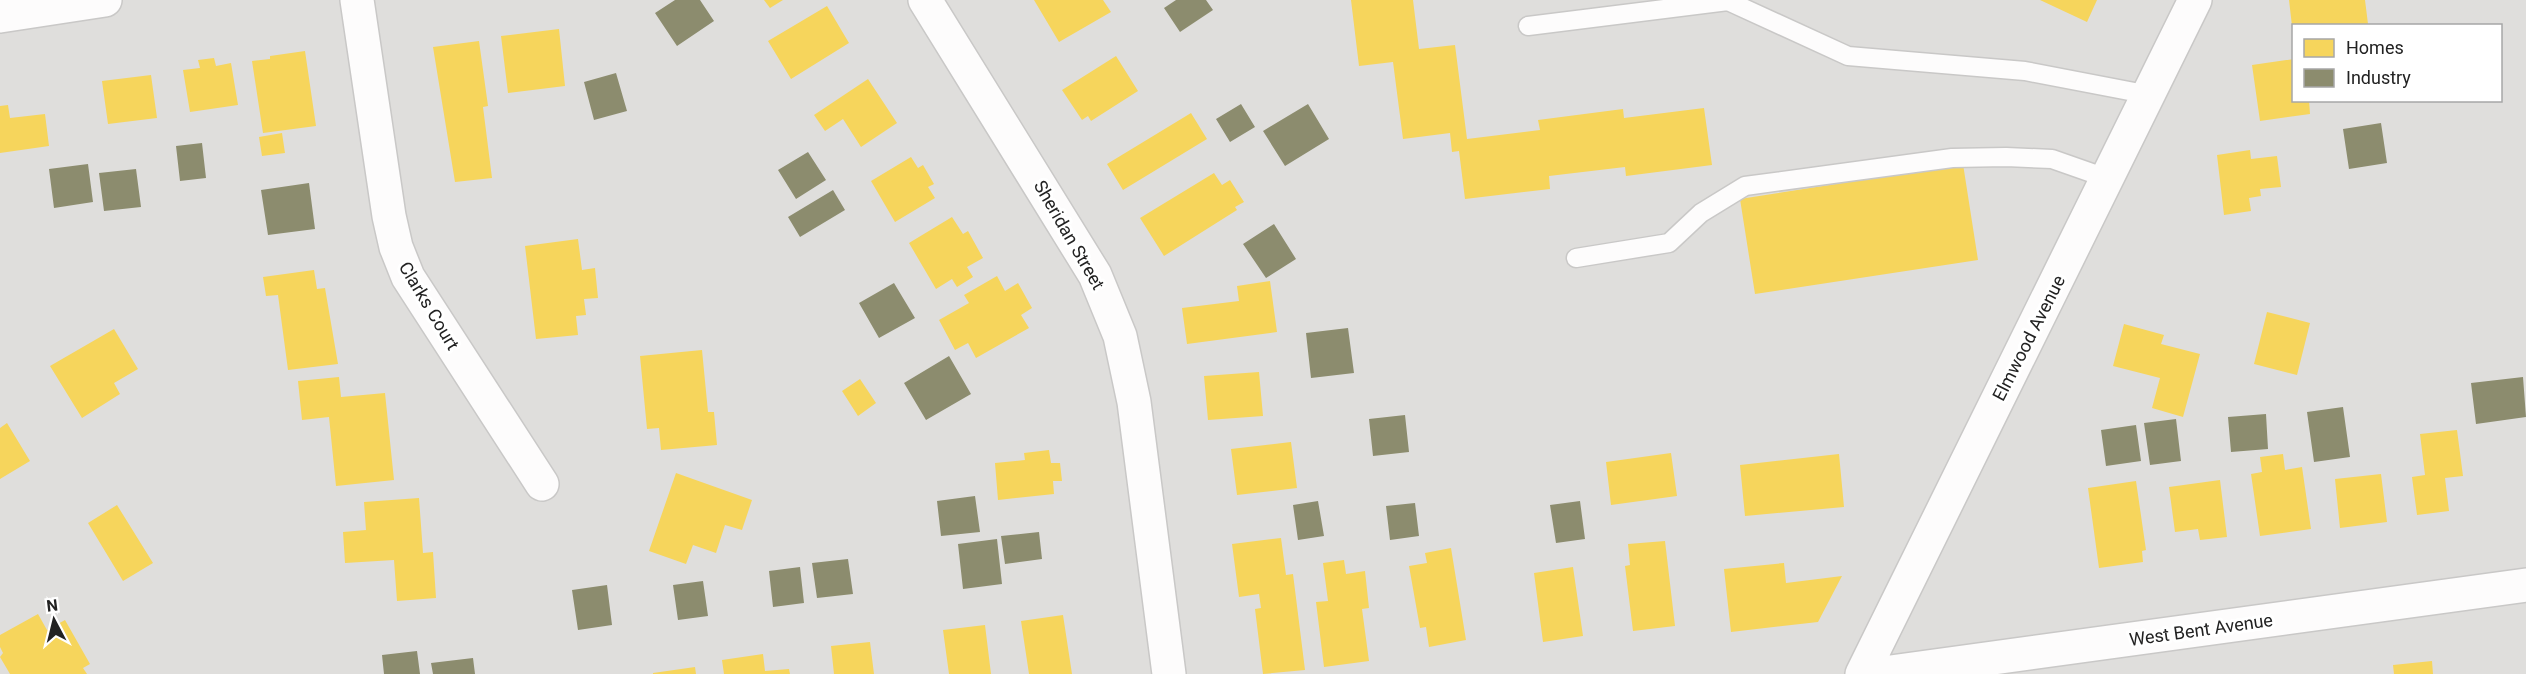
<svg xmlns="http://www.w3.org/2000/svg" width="2526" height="674" font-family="Roboto,sans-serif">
<rect width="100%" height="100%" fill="#f0eeeb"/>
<path fill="#dfdedc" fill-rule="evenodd" d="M0,0H2526V674H0ZM2294,26H2500V100H2294Z"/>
<path fill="#f6d55c" d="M764,0H783L770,8Z
M1034,0H1103L1111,12L1059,42Z
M1351,0H1413L1419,49L1455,45L1467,139L1540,130L1538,120L1623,109L1624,118L1704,108L1712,165L1626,176L1625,167L1549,176L1550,189L1465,199L1459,151L1452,152L1450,133L1403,139L1393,62L1359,66Z
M2040,0H2097L2087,22Z
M2289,0H2365L2368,24L2292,26Z
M827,6L849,43L791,79L768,41Z
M559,29L565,86L508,93L501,36Z
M479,41L488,106L483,107L492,178L455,182L433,47Z
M305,51L316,126L263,133L252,61L270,59V56Z
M1116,56L1138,91L1091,121L1088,116L1082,120L1062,90Z
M214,58L216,66L231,63L238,105L190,112L183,70L200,68L198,60Z
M2294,59V100H2309L2310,114L2260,121L2252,65Z
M151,75L157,118L108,124L102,81Z
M868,79L897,123L861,147L843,119L825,131L814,115Z
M8,105L10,118L45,114L49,146L0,153V106Z
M1191,113L1207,139L1123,190L1107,164Z
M282,133L285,153L262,156L259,137Z
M2250,150L2251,159L2277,156L2281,187L2260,189L2261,196L2249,198L2251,211L2224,215L2217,155Z
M911,157L918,168L923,165L934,184L928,187L935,198L895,222L871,181Z
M1963,164L1978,260L1755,294L1740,199Z
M1214,173L1222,185L1230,180L1244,202L1235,207L1237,210L1164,256L1140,218Z
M952,217L963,234L968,231L983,258L967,267L973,277L957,287L952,279L936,289L909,243Z
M578,239L582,270L595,268L598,298L584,299L586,315L576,316L578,335L536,339L525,246Z
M314,270L317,289L325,288L338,364L288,370L278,295L266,296L263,277Z
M997,276L1005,291L1018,283L1032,308L1021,315L1029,328L976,358L968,343L955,350L939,320L969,303L964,295Z
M1270,281L1277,332L1187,344L1182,308L1239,301L1237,286Z
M2267,312L2310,323L2297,375L2254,364Z
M2124,324L2164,335L2161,344L2200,354L2183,417L2152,408L2160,378L2113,366Z
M114,329L138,369L114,383L120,394L82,418L50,366Z
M702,350L708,412H714L717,445L661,450L659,428L647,429L640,356Z
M1259,372L1263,416L1208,420L1204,376Z
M339,377L341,397L385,393L394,480L336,486L329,417L302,420L298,381Z
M860,379L876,403L858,416L842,391Z
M7,423L30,461L0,479V428Z
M2457,430L2463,476L2445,478L2449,511L2417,515L2412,477L2425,475L2420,434Z
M1291,442L1297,488L1237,495L1231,449Z
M1049,450L1051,463H1060L1062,481H1053L1054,494L998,500L995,463L1025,460L1024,453Z
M1671,453L1677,496L1611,505L1606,462Z
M1839,454L1844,507L1745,516L1740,465Z
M2283,454L2285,470L2302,467L2311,529L2260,536L2251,474L2262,472L2260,457Z
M676,473L752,500L742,530L725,525L716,553L693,545L686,564L649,551Z
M2381,474L2387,522L2340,528L2335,479Z
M2220,480L2227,537L2200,540L2198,529L2175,532L2169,487Z
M2136,481L2146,550L2142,551L2143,562L2099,568L2088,488Z
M419,498L423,553L433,552L436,598L397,601L394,560L345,563L343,532L366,530L364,502Z
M117,505L153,563L123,581L88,523Z
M1281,538L1286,575L1293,574L1305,670L1263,674L1255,609L1261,608L1259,594L1239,597L1232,544Z
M1665,541L1675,626L1633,631L1625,566L1630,565L1628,544Z
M1451,548L1466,640L1429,647L1426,627L1420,628L1409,566L1427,563L1425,553Z
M1344,560L1346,574L1365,571L1369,608L1362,609L1369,661L1324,667L1316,602L1328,601L1323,563Z
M1784,563L1786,583L1842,576L1818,622L1731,632L1724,569Z
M1573,567L1583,636L1543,642L1534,573Z
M38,614L47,630L65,620L90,664L83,668L87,674H10L0,657L3,653L0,647V635Z
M1063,615L1072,674H1029L1021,621Z
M985,625L991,674H949L943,630Z
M870,642L874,674H834L831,646Z
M763,654L765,671L789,669L790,674H724L722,660Z
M2432,661L2433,674H2394L2393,665Z
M695,667L696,674H653V673Z"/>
<path fill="#8c8c6e" d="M675,0H700L714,21L677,46L655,13Z
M1176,0H1206L1213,10L1180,32L1164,8Z
M616,73L627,111L594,120L584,82Z
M1241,104L1255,127L1230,142L1216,119Z
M1308,104L1329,139L1285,166L1263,131Z
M2381,123L2387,163L2349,169L2343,129Z
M202,143L206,178L180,181L176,146Z
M808,152L826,180L796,199L778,170Z
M88,164L93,202L54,208L49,169Z
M136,169L141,207L104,211L99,173Z
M309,183L315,229L268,235L261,190Z
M833,190L845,210L800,237L788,217Z
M1274,224L1296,259L1266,278L1243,244Z
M894,283L915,318L879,338L859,303Z
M1348,328L1354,373L1311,378L1306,333Z
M949,356L971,394L926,420L904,383Z
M2523,377L2526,417L2476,424L2471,383Z
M2343,407L2350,457L2314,462L2307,412Z
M2266,414L2268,449L2231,452L2228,417Z
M1405,415L1409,452L1373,456L1369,419Z
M2176,419L2181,461L2150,465L2144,423Z
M2136,425L2141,461L2106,466L2101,430Z
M975,496L980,532L941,536L937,501Z
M1318,501L1324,536L1298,540L1293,505Z
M1580,501L1585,539L1556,543L1550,505Z
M1415,503L1419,536L1390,540L1386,506Z
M1039,532L1042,559L1005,564L1001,536Z
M997,539L1002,584L963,589L958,544Z
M848,559L853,594L817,598L812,563Z
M800,567L804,603L773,607L769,571Z
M703,581L708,616L678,620L673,585Z
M607,585L612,625L578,630L572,590Z
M417,651L420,674H384L382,655Z
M473,658L475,674H433L431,663Z"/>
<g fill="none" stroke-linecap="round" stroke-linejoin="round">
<g stroke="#c9c8c7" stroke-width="21">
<path id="lane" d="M1528,26L1728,1L1848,56L2025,71L2150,95
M1576,258L1669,243L1701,213L1745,186L1952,158L2006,157L2052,159L2109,179"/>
</g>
<g stroke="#c9c8c7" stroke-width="36">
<path id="street" d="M357,0L389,216L396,247L408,277L542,484
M925,0L1095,275L1120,336L1134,402L1169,674
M0,16L105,0
M1862,674L2195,0
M1876,674L2526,585"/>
</g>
<use href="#lane" stroke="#fdfcfc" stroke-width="18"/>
<use href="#street" stroke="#fdfcfc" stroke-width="33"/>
</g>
<g text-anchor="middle" stroke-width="6" stroke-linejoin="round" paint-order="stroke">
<g font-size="18" fill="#222" stroke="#fff">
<text transform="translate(1069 235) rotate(60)" y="6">Sheridan Street</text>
<text transform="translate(429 306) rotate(59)" y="6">Clarks Court</text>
<text transform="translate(2029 338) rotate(-63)" y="6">Elmwood Avenue</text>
<text transform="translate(2201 630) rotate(-8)" y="6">West Bent Avenue</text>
</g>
</g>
<rect x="2292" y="24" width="210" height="78" fill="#ffffff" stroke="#a7a7a7" stroke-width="1.5"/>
<rect x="2304" y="39" width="30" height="18" fill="#f6d55c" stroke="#a7a7a7" stroke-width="1.5"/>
<text x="2346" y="54" font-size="18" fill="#222222">Homes</text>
<rect x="2304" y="69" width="30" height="18" fill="#8c8c6e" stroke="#a7a7a7" stroke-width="1.5"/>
<text x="2346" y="84" font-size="18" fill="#222222">Industry</text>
<g transform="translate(54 620) rotate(353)" stroke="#ffffff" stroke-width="4.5" paint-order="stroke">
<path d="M0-4.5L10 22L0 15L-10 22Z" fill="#222222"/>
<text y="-9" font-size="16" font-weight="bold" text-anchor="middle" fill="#222222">N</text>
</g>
</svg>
